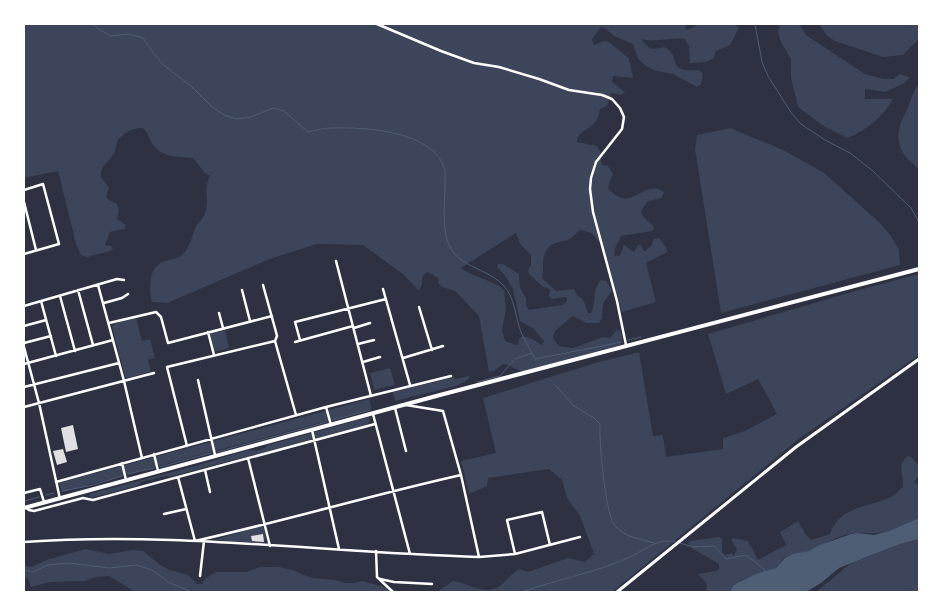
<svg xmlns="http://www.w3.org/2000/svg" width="943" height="616" font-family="'Open Sans',sans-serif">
<rect width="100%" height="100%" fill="#2d3142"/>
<path fill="#3c4559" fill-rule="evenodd" d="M24,24H687L685,30L692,28L698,24H734L739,28L730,45L716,51L714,58L706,62L690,63L689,47L685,39C670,37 656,43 641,39C651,50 649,50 664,47C683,56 664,73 699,70L703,74L701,84L697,87L673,74L656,71L646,66L638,59L633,44L614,36L606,29L601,27L592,39L594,45L604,41L609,42L625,55L629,59L633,78L613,76L612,82L625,92L621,95L611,93L607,106L600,109C599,113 598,118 596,121C590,130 578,130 577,142L597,146L600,151L602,165L608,166L613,174L609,184L608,189C612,192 617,197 622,198C635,202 648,180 664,192L662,198L648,201L641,211C642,220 652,221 654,229L652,231L621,236C619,243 613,247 615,256L620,255L624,245L634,252L638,245H641L643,250L645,251L651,246L654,239L659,238L667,249V252L646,263L656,302L622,312L601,244L591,233L580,230C577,232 574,236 571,238C559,245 549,239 544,257C542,264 544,271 542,278L556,291L574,289L578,296L583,299L588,313H591C597,304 591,291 601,280L606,281L612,290L603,304L602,318L599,323H586L573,316L555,331L553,338L559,346L573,348L603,337L610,338L617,330C624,332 622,340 620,345L525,371C515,371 512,365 503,364L494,371L489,372L479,316L455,291L442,287L438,283L439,278L427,272L422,277V284L419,291L404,275L363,245L317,244L270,259L167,303L152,302C149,289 148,270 161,263C170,258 179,260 185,252C191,244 192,235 196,227C199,221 205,217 206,210C209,197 203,188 210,176L204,172L193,158C178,156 164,159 153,145C149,139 148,132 143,128C134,127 123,133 118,140C116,144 116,150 113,155C109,162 100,166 101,175C101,180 107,183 109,188L106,196L108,199L117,204L119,211L117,219L126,225L125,229L110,232L105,245L111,246L113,249L110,251L87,257L81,255L76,244L58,171L24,178ZM516,233L520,244L531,255V267L529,266L528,271L529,274L543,287L550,289L549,296L552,299L564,297L567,298V301L563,305L529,310L526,306V298L520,288L519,274L503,264H498L497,267L505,276L513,289L520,321L534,329L544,341L542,345L530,338L522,336L519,339L518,344L516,345L505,341L502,331L506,309L504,290C496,281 472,277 461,268Z
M780,24H799L806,35L865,74L883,79H893L900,74L910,77L903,84L885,92L865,89V99H893C884,116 866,131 847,138L822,125L798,107L791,78V59L781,42L778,32Z
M819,24H919V39L903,55L883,57L835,41L827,36Z
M919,85V170C915,164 906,159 903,153C893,134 901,122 909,105C912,98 913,90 919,85Z
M730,128L783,150L823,172L880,223L891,236L899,250L900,265L721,313L695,149L697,135Z
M919,274V355L800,438L612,592H437L453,581C470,583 487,598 502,584C508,579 512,573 520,569L528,572L568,558L585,562L594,554L580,516L567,498L562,480L549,469L488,478L487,486L469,494L461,461L496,453L483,398L595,363L639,352L653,436L663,435L666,457L723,449V438L745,431L777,414L758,379L726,394L708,334L859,290Z
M136,317L142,341L150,339L155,358L148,360L151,372L127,378L125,376L112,327L114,324Z
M225,330L229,348L214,352L210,333Z
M390,368L395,385L374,390L370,373Z
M469,376V379L456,386L395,401L393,392L454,377L455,379Z
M369,399L372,409L62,492L59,483Z
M369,417L370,421L367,425L169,477L166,476L141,482L137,486L94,497H91L89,494L195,466L248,450C256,451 262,451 268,445Z
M908,456C915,459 922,467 919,475C918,478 915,480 914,483L919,485V518C909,522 898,528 888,531C876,535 869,532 858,533C841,533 826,544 812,550C804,553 794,554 786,557C781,560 780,565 775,568C762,578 740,573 730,592H706L707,584L698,574L716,571L719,569V564L693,549L688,543L690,541L719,537L722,539V552L725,555L731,553L734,555L737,549L731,540L733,538L748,541L758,560L786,545L780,532L798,521L806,535L811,540L830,534C840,505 868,508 891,497C895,495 899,490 903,487C904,475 896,464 908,456Z
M261,526L264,528L266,539L263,543L214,540Z
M919,539V592H816L850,564L897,545Z
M86,549L109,554L133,550L143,551L160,565L170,570L188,575L197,584H202L206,578L216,572H247L260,567H279L293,570L301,574L313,578L336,580L345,583H354L362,581L401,592H135L109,576L96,577L85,581L50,582L31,587L28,578H24V565L31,567L49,559Z"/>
<path fill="#4f5d75" d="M919,518V539L897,545L839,568L821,583L806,592H730L733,586L737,583L756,574L776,568L785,558L793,554L809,551L820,545L851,534L857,533L874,535L889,531Z"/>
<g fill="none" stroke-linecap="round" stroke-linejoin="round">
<path stroke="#4f5d75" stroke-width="1" d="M92,24L100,30L111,36L129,34L143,38L161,63L191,86L211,106L224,115L237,119L251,117L273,108L284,111L308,132C315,131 323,128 330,128C364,127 434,130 445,170C445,170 445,177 445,177C446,201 439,231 453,252C464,267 491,271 504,286C515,298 515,316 521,332C525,341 531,350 535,359L622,342
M755,24L762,62L768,76L792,114L801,124L825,140L850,153L873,171L911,208L919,222
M628,340L641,337
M477,382L500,376L515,359L532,353
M555,385L574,406L594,418L600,424C599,442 605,513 615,526C624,537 641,539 654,543
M333,420L370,410
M217,452L327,422
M160,467L211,453
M128,474L154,468
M63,491L93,485L122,476
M46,495L54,493
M24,501L39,497
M680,543L693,547L714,546L726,559L746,555L764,569L765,572
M24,570L33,572L48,565L69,563L109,568L137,565L154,571L168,582L192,592
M224,592H238
M522,592C558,579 595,573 630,557C645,550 659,537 676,542"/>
</g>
<path fill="#e0e0e3" d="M73,425L78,449L66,452L61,428Z
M63,449L67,462L57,465L53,451Z
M263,534L264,542L252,541L251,536Z"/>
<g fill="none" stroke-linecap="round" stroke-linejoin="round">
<path stroke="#fff" stroke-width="2.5" d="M377,24L441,51L474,63L499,67L539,79L569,90L602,95L612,99L620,108L624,117L622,129L596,162L591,178L590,189L593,212L617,301L626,345
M24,190L43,184L59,244L24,254
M24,202L36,250
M336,261L371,396
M98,285L124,381L142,458
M263,285L276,332L277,336L275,341L296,415
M383,289L410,385
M78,290L93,345
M242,290L250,321
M60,296L75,351
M41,301L56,356
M104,303L122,298L128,294
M24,306L117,279L124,280
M419,307L432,350
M219,313L223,328
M109,323L156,312L161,317L168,343L272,316
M24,326L46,320
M354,328L370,323
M208,332L214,355
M300,340L295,322L386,299
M295,342L353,326
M24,343L51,336
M358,344L374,340
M24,347L39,403L60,499
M403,358L443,346
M363,362L380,357
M24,364L113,340
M198,380L215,455
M24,387L119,363
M406,405L443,411L461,475L479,557
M24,407L154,373
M326,407L331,425
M395,408L406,451
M373,414L410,554
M312,430L339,549
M187,446L167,367L275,341
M154,454L158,471
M248,458L270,546
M122,463L126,480
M205,470L210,492
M178,477L195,541C284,521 372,495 461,475
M56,482L326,407L451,376
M24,493L40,489L44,502
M26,507L29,510L34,511L83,498L93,500L375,424
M164,514L186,509
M24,542C176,531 328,553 479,557L515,554L580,537
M376,551L377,577L393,592
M515,554L507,520L542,512L550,545
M200,576L204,541
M380,579L394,582L432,584"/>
<path stroke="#fff" stroke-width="3" d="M617,592L796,447L919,359"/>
<path stroke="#fff" stroke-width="4" d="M24,508L440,395L919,269"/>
</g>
<rect width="943" height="616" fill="none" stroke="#ffffff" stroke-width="50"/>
</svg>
